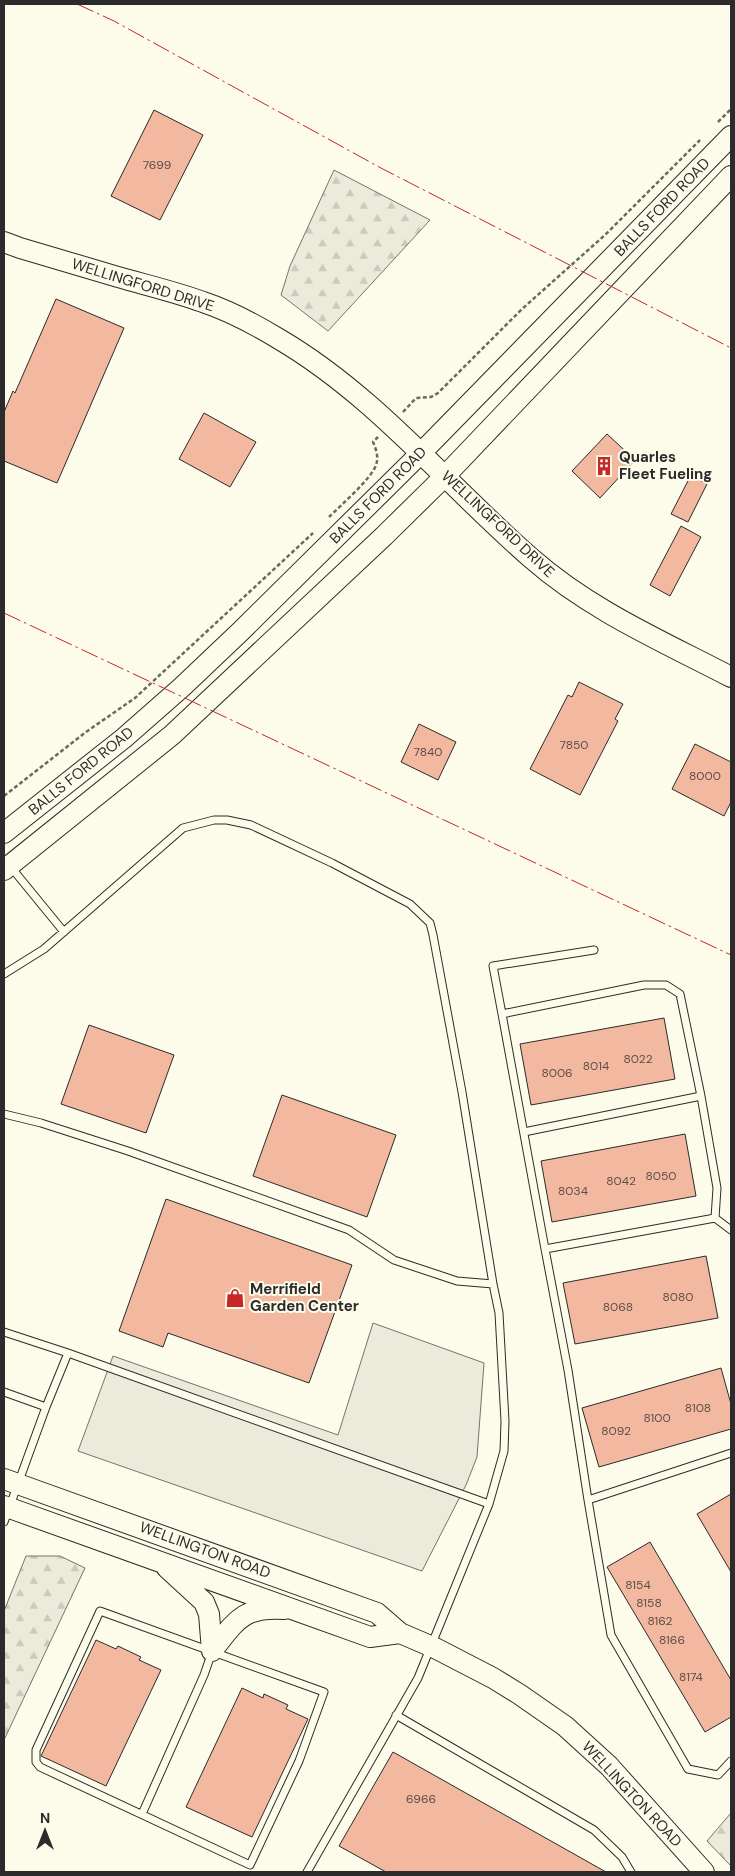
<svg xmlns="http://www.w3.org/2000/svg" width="735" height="1876" font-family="'DM Sans',sans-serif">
<defs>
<pattern id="forest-firs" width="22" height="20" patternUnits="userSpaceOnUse" patternTransform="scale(1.25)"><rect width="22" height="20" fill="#ecebdb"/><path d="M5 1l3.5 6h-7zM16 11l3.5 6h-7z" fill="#cbcabc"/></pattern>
</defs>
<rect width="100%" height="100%" fill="#fdfbea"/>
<path fill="url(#forest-firs)" stroke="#74746e" d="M334,170L430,220L328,331L281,295L290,266Z
M26,1556H60L85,1568L4,1740V1611Z
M731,1813V1866L707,1841Z"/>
<path fill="#eceadb" stroke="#74746e" d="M373,1323L484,1363L477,1457L466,1485L422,1571L78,1451L113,1356L338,1435Z"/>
<path fill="#f2b8a0" stroke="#2b2b2b" d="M154,110L203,135L160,220L111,196Z
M56,299L124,328L57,483L4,461V412L13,391L15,393Z
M204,413L256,442L230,487L179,459Z
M607,434L635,460L600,498L572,471Z
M691,475L707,484L688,522L671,514Z
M681,526L701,537L670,596L650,585Z
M579,682L623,704L615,719L618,721L580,795L530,769L568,695L572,697Z
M419,724L456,742L438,780L401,762Z
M695,744L731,762V802L724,816L672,789Z
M664,1018L675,1079L531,1105L520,1044Z
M89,1025L174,1055L146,1133L61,1104Z
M282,1095L396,1135L367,1217L253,1176Z
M685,1134L696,1196L552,1222L541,1161Z
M166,1199L352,1265L309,1383L168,1333L163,1347L119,1331Z
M706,1256L718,1318L575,1344L563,1283Z
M721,1368L731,1404V1429L599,1467L582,1408Z
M731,1494V1572L697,1514Z
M650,1542L731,1680V1717L705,1732L607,1567Z
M96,1640L116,1649L118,1646L141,1657L139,1660L161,1670L106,1786L41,1756Z
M242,1688L263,1698L264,1694L288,1705L286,1709L308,1719L252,1837L186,1807Z
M393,1752L606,1872H386L339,1846Z"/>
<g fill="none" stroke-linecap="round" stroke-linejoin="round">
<g stroke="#2b2b2b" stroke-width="9">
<path id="lane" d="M10,866L64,932
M594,950L493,966L502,1014L644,985H666L680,994L701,1096L717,1188L715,1218
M4,974L44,949L183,828L214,820H227L251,825L332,863L410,904L430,923L433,935L462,1092L493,1284
M502,1014L545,1249
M4,1114L41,1123L128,1151L349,1230L394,1260L457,1281L493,1284L499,1313L505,1421L504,1451L489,1504
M524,1132L701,1096
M4,1332L68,1353
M4,1392L46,1407
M731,1453L588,1500L611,1635L688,1769L718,1775L731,1761
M588,1500L568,1370L545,1249L715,1218L731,1230
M4,1522L46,1407L68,1353L489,1504L418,1678L307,1872
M100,1611L324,1692L299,1761L250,1865L40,1767L36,1762V1750Z
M396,1715L594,1830L622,1857L631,1872
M142,1814L204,1675L212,1652"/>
</g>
<g stroke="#2b2b2b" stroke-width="22">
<path id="secondary" d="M4,242L20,248C53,258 85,267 118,277C146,285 176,292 203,302C230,311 256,325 279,339C376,396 447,485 531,558C590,610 662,641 731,677
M4,833L124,738L182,687L241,631L421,453L731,136
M4,870L172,735L384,536L445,476L731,176
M4,1479L377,1613L400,1633L435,1648L493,1678L519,1694L565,1726L609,1766L704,1872
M4,1506L370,1637L400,1633
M167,1568L204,1602L209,1614L212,1651
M212,1651C236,1621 242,1606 285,1609"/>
</g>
<path stroke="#6a6964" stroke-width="2.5" stroke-dasharray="4 2.5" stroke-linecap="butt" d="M718,122L731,109
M403,412L416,398L431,397L438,393L522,309L605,235L700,140
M329,517C340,506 372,478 376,465C379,457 376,449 373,442L378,437
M4,796L86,732L135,698L313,533"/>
<use href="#lane" stroke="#fdfbea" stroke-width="7"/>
<use href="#secondary" stroke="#fdfbea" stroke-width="20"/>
<path stroke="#c62828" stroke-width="1" stroke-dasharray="18 4 2.5 4" stroke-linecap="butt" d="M77,4L114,21L379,167L731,348
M4,613L731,955"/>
</g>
<defs>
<g id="building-bare" transform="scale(1.5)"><path d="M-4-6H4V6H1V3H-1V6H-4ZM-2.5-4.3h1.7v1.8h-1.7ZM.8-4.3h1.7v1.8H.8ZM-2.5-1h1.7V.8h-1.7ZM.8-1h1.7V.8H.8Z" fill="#c62828" stroke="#fdfbea" stroke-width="2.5" paint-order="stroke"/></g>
<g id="shop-bare" transform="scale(1.5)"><path d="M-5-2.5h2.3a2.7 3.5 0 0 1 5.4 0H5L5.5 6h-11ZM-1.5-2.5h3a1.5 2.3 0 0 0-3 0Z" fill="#c62828" stroke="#fdfbea" stroke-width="2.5" paint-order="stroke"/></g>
</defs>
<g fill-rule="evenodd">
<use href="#building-bare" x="604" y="466"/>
<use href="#shop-bare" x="235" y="1298"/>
</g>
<g text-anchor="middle" stroke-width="4" stroke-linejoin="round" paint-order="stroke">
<g font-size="12" fill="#5d4e48">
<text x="157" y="169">7699</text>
<text x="574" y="749">7850</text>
<text x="428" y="756">7840</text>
<text x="705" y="780">8000</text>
<text x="638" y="1063">8022</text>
<text x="596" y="1070">8014</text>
<text x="557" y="1077">8006</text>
<text x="661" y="1180">8050</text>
<text x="621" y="1185">8042</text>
<text x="573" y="1195">8034</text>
<text x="678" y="1301">8080</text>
<text x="618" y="1311">8068</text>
<text x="698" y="1412">8108</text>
<text x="657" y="1422">8100</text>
<text x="616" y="1435">8092</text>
<text x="638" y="1589">8154</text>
<text x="649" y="1607">8158</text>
<text x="660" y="1625">8162</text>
<text x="672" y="1644">8166</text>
<text x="691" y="1681">8174</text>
<text x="421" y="1803">6966</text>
</g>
<g font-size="15" fill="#2b2b2b" stroke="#fdfbea">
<text transform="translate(662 207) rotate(-46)" y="5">BALLS FORD ROAD</text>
<text transform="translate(143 285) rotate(17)" y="5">WELLINGFORD DRIVE</text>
<text transform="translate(378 495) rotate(-45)" y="5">BALLS FORD ROAD</text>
<text transform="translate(498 524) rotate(43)" y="5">WELLINGFORD DRIVE</text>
<text transform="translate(81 771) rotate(-39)" y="5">BALLS FORD ROAD</text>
<text transform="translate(205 1550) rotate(20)" y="5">WELLINGTON ROAD</text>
<text transform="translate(632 1794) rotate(47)" y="5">WELLINGTON ROAD</text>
</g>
<g font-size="15" font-weight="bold" fill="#2b2b2b" stroke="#fdfbea" text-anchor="start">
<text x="619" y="462">Quarles<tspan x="619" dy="17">Fleet Fueling</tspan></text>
<text x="250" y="1294">Merrifield<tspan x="250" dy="17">Garden Center</tspan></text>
</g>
</g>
<rect width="735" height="1876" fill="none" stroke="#2b2b2b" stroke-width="10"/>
<g transform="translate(45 1831)" stroke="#fdfbea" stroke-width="4" paint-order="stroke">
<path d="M0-4L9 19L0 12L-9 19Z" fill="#2b2b2b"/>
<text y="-8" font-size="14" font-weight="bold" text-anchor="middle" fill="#2b2b2b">N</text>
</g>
</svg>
